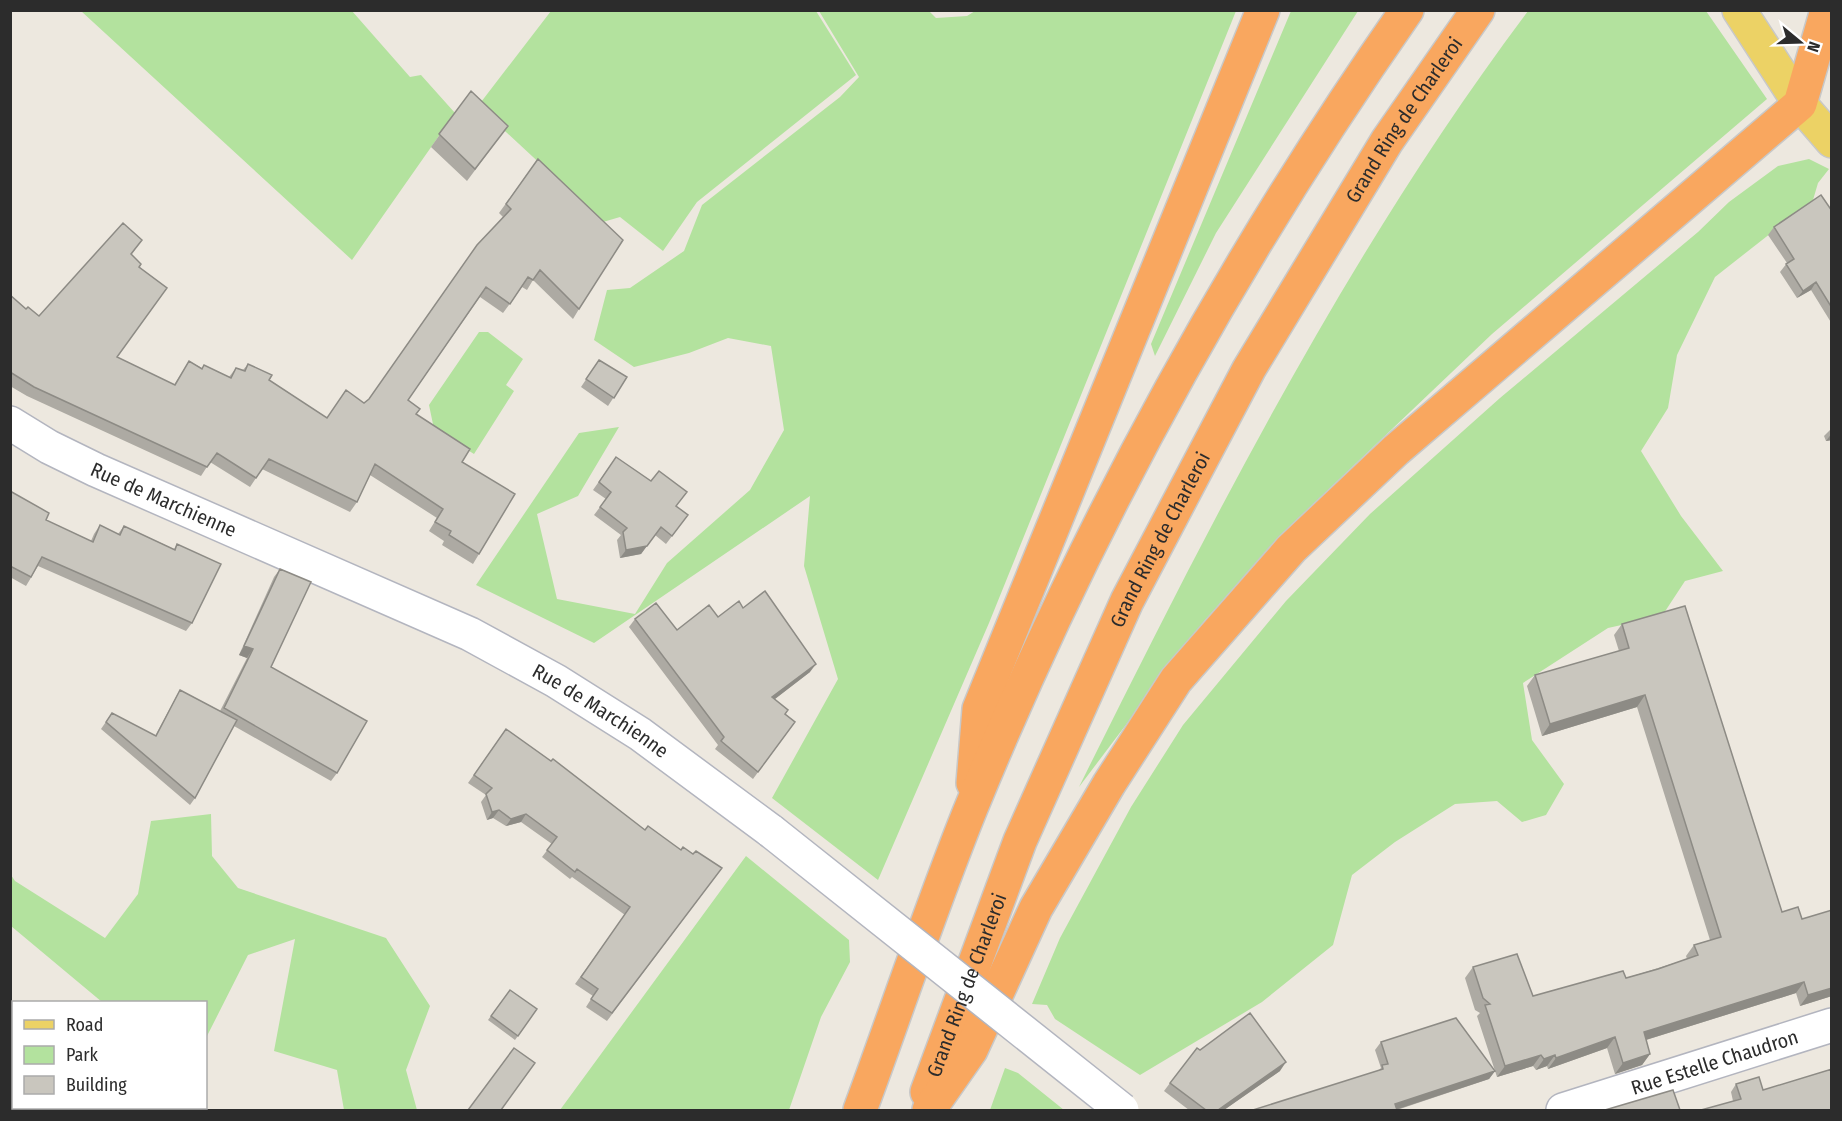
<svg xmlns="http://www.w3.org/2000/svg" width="1842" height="1121" font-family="'Fira Sans Condensed',sans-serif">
<rect width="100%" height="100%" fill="#ede8df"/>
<path fill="#b3e29e" d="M81,11H352L410,77L421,75L455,113L352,260Z
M551,11H816L856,75L697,202L663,251L620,217L603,222L478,106Z
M975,11H1236L989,623L878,880L772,798L838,679L804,566L810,496L594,643L476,585L579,433L619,427L578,496L537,514L557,599L635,614L667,563L750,490L784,430L771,346L728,338L689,353L634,367L594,340L607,290L630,288L684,251L702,205L840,97L859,77L819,11H929L936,18L967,16Z
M1291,11H1358L1216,233L1155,356L1151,344Z
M1528,11H1706L1767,99L1492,334L1287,529L1205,620L1079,787C1211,521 1349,249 1528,11Z
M1809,159L1829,169L1818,183L1813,200L1715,277L1677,355L1668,408L1641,451L1681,516L1723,571L1685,581L1662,616L1608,628L1523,683L1532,740L1564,784L1546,815L1522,822L1497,801L1455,804L1395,842L1352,875L1333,945L1262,1002L1140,1075L1055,1019L1047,1005L1032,1004L1060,938L1131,807L1183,725L1286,601L1370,514L1500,398L1698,232L1729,202L1778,166Z
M479,332H488L523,359L506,385L514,391L474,454L434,429L429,405Z
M211,814L212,856L238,888L386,938L430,1006L406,1070L417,1110H344L337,1070L274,1051L295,939L248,955L206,1038V1002H102L11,926V875L15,881L105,938L138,894L151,821Z
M746,856L849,940L850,962L821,1017L789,1110H560Z
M1005,1068L1018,1073L1064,1110H990Z"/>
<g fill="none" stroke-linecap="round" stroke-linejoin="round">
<g stroke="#b3b5bf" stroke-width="36">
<g id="minor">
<path id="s1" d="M10,423L49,447L96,470L470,634L556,681L640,734L771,831"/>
<path id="s2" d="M1563,1110L1832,1025"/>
</g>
</g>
<g stroke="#c8c8c8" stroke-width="36">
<path id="major" d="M1739,10L1800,104L1832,141"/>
</g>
<g stroke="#c8c8c8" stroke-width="36">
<g id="highway">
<path d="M973,783L979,709L1263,10"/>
<path id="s3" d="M927,1092L1020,841L1127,601L1249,369L1387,141L1478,10"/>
<path d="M860,1110C897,1010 931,907 971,808C1086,527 1233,259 1407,10"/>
<path d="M929,1110L971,1050L1036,908L1109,784L1176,680L1291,549L1396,450L1800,104L1827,10"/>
</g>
</g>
<use href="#minor" stroke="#fff" stroke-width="33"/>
<use href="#major" stroke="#ecd265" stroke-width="33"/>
<use href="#highway" stroke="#f9a75f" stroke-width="33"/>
<g stroke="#b3b5bf" stroke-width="36" stroke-linecap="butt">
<path id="minor-bridge" d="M771,831L1122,1110"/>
</g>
<use href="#minor-bridge" stroke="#fff" stroke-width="33"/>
</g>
<path fill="#adaaa3" d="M471,91L499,138L467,181L431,147Z
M538,159L579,309L573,319L533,280L527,290L522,287L503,313L480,297L408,400L416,414L462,462L479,554L473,564L442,545L444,541L429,531L437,518L370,475L357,502L350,512L262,469L250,487L210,462L201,476L27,396L10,386V295L26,309L39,316L135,250L131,255L139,267L117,357L174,385L189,361L202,368L204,365L229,377L236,368L243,370L248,364L269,380L327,418L364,403L369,399L503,217L499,213Z
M1832,211V324L1811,290L1797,298L1780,272L1787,263L1768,235L1774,227Z
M599,360L627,377L608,406L581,387Z
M1832,428V440L1826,441L1824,436Z
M616,457L676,507L688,515L666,544L655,535L641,554L620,558L617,540L621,535L594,515L606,499L593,490Z
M10,491L46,520L91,541L94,534L100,525L118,534L124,526L174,549L177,544L192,623L186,631L38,566L26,586L10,577Z
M280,569L271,667L337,773L331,781L234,726L195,798L190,805L101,729L112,713L155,736L176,697L180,690L220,711L247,658L239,655L274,577Z
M718,617L810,672L775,699L785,714L795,722L753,779L715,749L718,745L629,627L635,619L677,630Z
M1622,624L1782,912L1802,919L1832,996L1800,1006L1796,993L1646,1040L1650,1054L1642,1065L1615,1074L1607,1048L1548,1069L1547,1066L1536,1070L1533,1066L1497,1077L1477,1016L1480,1013L1475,1010L1465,978L1473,967L1533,996L1626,978L1687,959L1686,956L1694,945L1710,940L1637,707L1542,736L1527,686L1535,675L1619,651L1614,635Z
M506,729L645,830L681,850L693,854L722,868L607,1021L586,1007L593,996L575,984L625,915L572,877L570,879L542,857L552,844L521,822L506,826L493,818L487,820L481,802L486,795L468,783Z
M510,990L537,1009L515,1040L488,1020Z
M1381,1042L1495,1071L1489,1079L1397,1110L1379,1070L1381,1068L1375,1050Z
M1200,1050L1280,1071L1224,1110H1189L1164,1091L1170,1083Z
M1832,1069L1733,1101L1731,1092L1736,1084L1763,1090Z"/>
<path fill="#8d8b85" d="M1816,282L1811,290L1797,298L1803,291Z
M1832,433V440L1826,441Z
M661,527L641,554L620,558L626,550Z
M244,646L253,649L247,658L239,655Z
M816,664L810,672L767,705L772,697Z
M1645,695L1637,707L1542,736L1550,724Z
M499,810L493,818L487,820L492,812Z
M526,814L521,822L506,826L511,819Z
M1804,982L1796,993L1636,1043L1644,1032Z
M1832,988V996L1800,1006L1808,995Z
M1615,1037L1607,1048L1548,1069L1556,1058Z
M1650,1054L1642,1065L1615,1074L1623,1063Z
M1541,1055L1533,1066L1497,1077L1505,1066Z
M1555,1055L1547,1066L1536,1070L1544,1059Z
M1286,1062L1280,1071L1224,1110H1218Z
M1495,1071L1489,1079L1395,1110V1104Z"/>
<path fill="#c9c6be" stroke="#8d8b85" stroke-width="1.5" d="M471,91L508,126L475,169L439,134Z
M538,159L623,240L579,309L540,270L533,280L528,277L510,304L486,287L408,400L420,409L416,414L470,449L462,462L515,494L479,554L449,535L451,531L435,522L443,509L375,464L357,502L269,459L256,478L217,453L207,467L34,387L10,372V295L26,309L28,307L39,316L123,223L142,240L131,254L141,264L139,267L167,288L117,357L175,385L189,361L202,369L204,365L231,378L236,368L245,371L248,364L272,375L269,380L327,418L346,390L364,403L369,399L477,245L511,209L506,204Z
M1821,195L1832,211V308L1816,282L1803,291L1786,264L1794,259L1774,227Z
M599,360L627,377L614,398L586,379Z
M616,457L651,481L659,471L687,492L676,506L688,515L672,536L661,527L647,546L626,550L623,532L627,528L600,507L611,492L599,482Z
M10,491L49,513L46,520L93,542L100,525L120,535L124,526L175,550L177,544L221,564L192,623L42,557L31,577L10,566Z
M280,569L311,582L271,667L367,721L337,773L224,708L253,649L244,646Z
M765,591L816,664L772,697L788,710L785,714L795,722L758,772L721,741L724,737L635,619L656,603L677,630L709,605L718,617L739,601L743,608Z
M1685,606L1782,912L1798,907L1802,919L1832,910V988L1808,995L1804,982L1644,1032L1650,1054L1623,1063L1615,1037L1556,1058L1555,1055L1544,1059L1541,1055L1505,1066L1485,1005L1490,1004L1483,998L1473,967L1517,954L1533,996L1623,971L1626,978L1658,969L1698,955L1694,945L1721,937L1645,695L1550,724L1535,675L1629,648L1622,624Z
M180,690L237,720L195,798L106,722L112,713L156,736Z
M506,729L551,761L553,759L645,830L648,826L681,850L683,847L693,854L696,851L722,868L612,1013L591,999L598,989L581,977L630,907L577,869L575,872L547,850L557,837L526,814L511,819L499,810L492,812L486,794L492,788L474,775Z
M510,990L537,1009L518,1036L491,1016Z
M1250,1013L1286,1062L1218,1110H1206L1170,1083L1197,1048L1200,1050Z
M1456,1018L1495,1071L1395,1104L1397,1110H1253L1383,1069L1382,1065L1388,1064L1381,1042Z
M514,1048L535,1063L501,1110H468Z
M1832,1069V1110H1701L1741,1099L1736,1084L1759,1077L1763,1090Z
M1673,1090L1680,1110H1605Z"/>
<g text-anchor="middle" stroke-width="5" stroke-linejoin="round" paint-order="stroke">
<g font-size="20" fill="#2c2c2c" stroke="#fff">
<text dy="7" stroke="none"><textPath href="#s3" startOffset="1086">Grand Ring de Charleroi</textPath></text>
<text dy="7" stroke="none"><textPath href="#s1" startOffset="172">Rue de Marchienne</textPath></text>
<text dy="7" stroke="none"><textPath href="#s3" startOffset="600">Grand Ring de Charleroi</textPath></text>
<text dy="7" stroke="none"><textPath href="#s1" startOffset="658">Rue de Marchienne</textPath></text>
<text dy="7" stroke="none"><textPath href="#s3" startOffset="114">Grand Ring de Charleroi</textPath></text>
<text dy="7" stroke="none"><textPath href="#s2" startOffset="159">Rue Estelle Chaudron</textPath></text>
</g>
</g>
<rect width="1842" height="1121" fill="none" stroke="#2c2c2c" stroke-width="24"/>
<rect x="12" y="1001" width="195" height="108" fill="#ffffff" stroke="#ababab" stroke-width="1.5"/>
<rect x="24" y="1020" width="30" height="9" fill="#ecd265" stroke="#ababab" stroke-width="1.5"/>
<text x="66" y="1031" font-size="18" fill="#2c2c2c">Road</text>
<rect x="24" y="1046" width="30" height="18" fill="#b3e29e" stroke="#ababab" stroke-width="1.5"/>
<text x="66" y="1061" font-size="18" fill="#2c2c2c">Park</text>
<rect x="24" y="1076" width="30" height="18" fill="#c9c6be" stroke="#ababab" stroke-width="1.5"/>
<text x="66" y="1091" font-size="18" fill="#2c2c2c">Building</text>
<g transform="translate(1800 42) rotate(109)" stroke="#ffffff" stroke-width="4.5" paint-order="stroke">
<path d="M0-4.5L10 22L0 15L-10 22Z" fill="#2c2c2c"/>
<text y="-9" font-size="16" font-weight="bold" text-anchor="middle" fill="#2c2c2c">N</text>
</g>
</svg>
